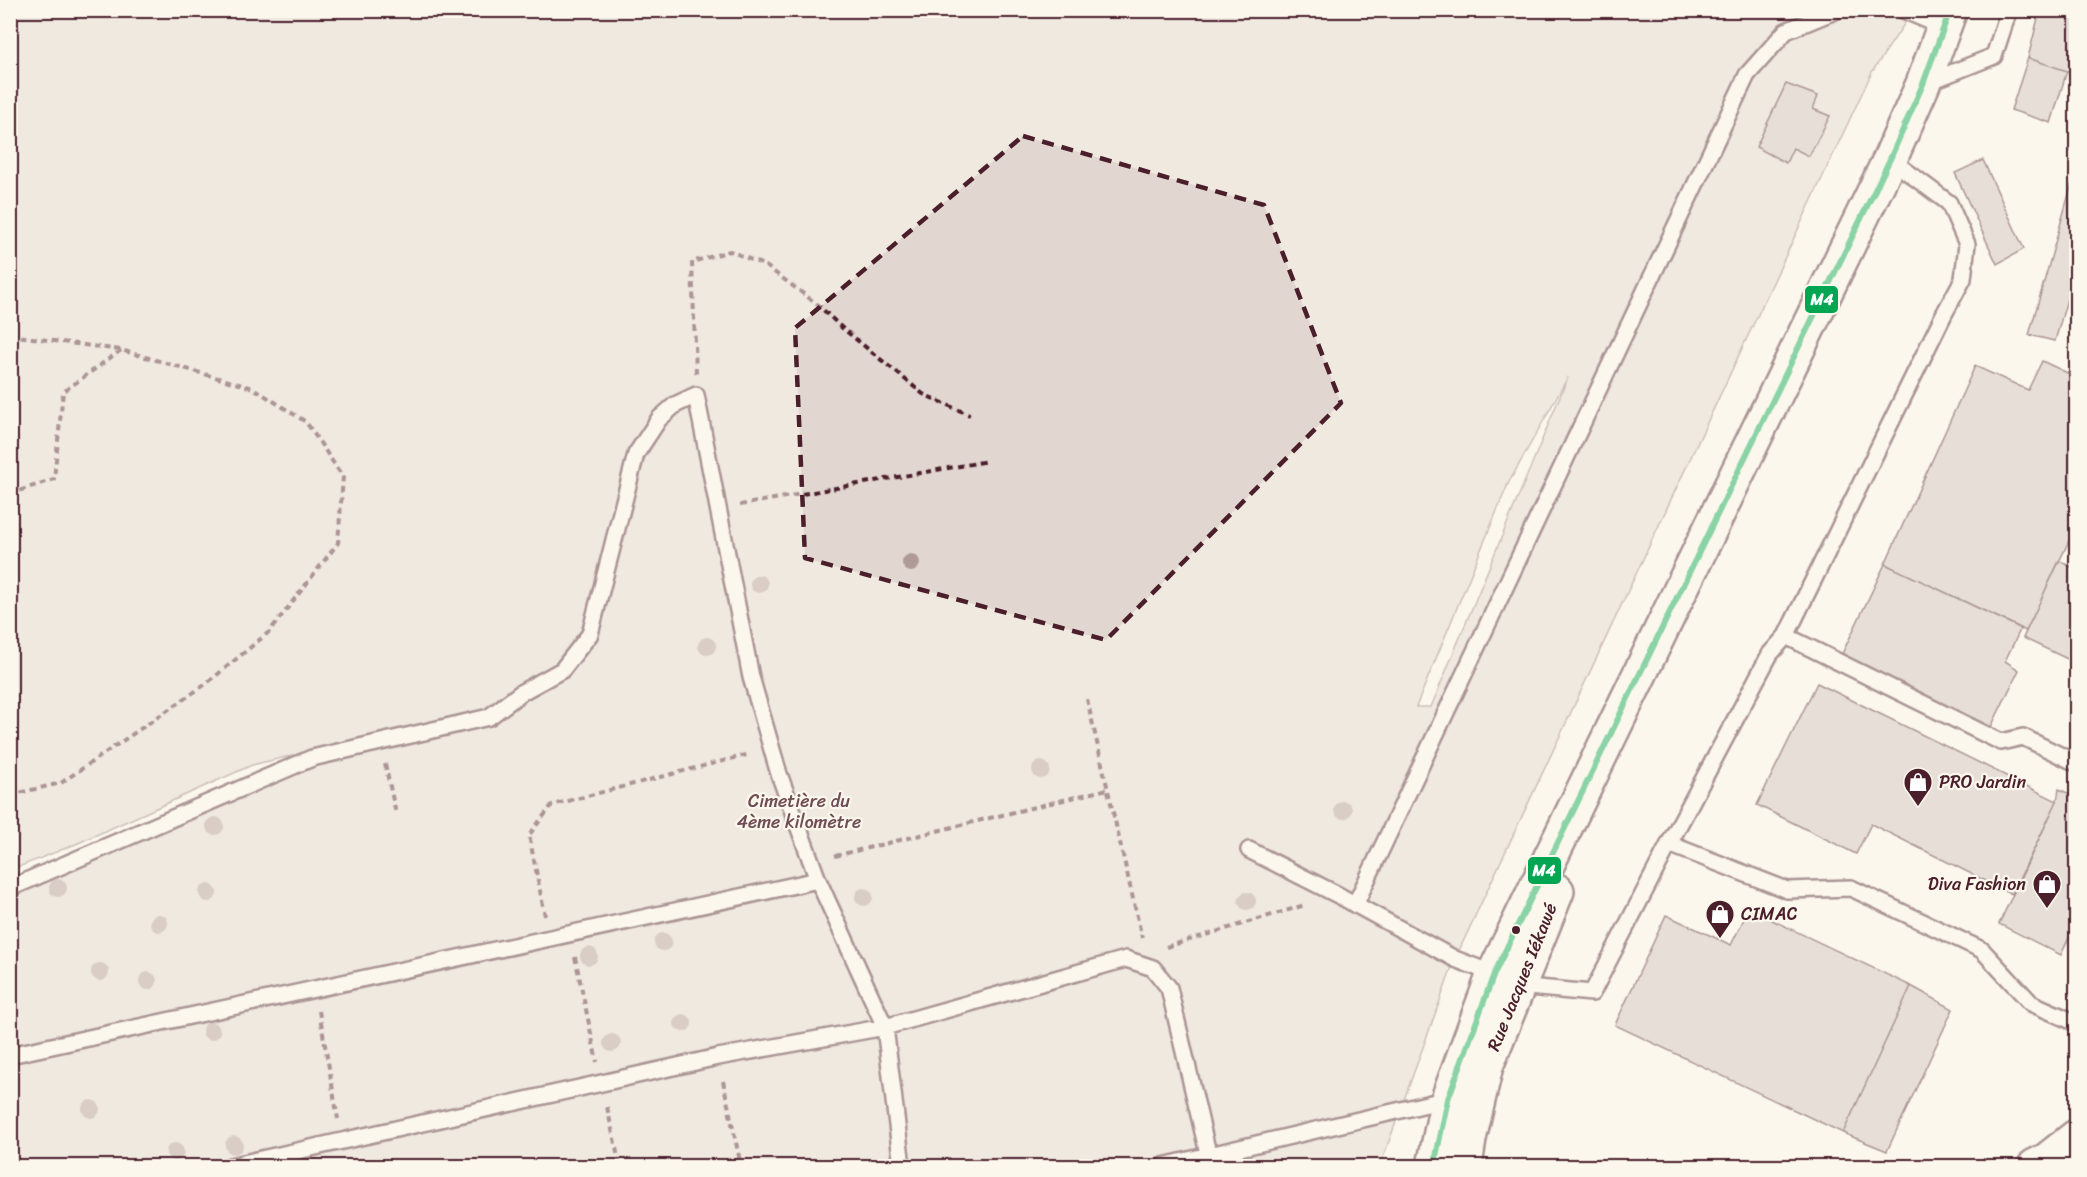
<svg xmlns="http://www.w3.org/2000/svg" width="2087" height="1177" font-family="Sriracha,sans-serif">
<rect width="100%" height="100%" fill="#fbf7ec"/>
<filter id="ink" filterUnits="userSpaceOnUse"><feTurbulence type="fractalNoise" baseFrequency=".0167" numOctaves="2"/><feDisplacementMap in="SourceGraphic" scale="12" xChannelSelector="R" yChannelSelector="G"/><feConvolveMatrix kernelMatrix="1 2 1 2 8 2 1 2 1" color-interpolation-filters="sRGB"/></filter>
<g filter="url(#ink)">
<path fill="#e2d7d0" stroke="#967b7e" stroke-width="1.5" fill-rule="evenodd" d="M11,11H1913L1872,72L1455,959L1380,1166H11V878L324,748L252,765L76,844L11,870ZM1568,377L1431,707H1416L1508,484Z"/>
<path fill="#cfc2bc" stroke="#4a1f2b" stroke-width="1.5" d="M2040,10H2076V74L2028,58Z
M2028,58L2067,71L2051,123L2011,110Z
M1786,84L1818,96L1813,109L1830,116L1809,156L1793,148L1786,163L1756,147Z
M2076,133V153L2071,151Z
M1983,160L2024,249L1997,264L1955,173Z
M2076,169V268L2055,341L2029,335Z
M2042,361L2076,377V526L2026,631L1885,564L1975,366L2028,390Z
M2059,561L2076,569V663L2023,638Z
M1885,564L2021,628L2005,661L2019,670L1991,727L1842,654Z
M1817,683L2057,801L2012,894L1871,824L1856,854L1757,805Z
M2059,789L2076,797V922L2061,955L1999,924L2057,801Z
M1749,909L1911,986L1843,1133L1615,1025L1666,915L1731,945Z
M1911,986L1953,1009L1887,1151L1843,1133Z"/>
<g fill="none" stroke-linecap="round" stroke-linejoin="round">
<g stroke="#4a1f2b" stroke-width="20">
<path id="service" d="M1903,10L1944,27
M1926,83L1994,56L2009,10
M1786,636L2001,742L2023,737L2076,763
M1669,844L1770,654L1786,636L1944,314L1963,279L1967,244L1949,203L1890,159
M1249,850L1338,895L1455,959L1494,974L1517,986L1592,993L1669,844L1787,890L1851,888L1982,950L2031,1003L2076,1023
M10,888L312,758L489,717L522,692L562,670L590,634L636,454L659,419L675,405L696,395L751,677L779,774L818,880L885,1027L902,1166
M1355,905L1747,75L1786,31L1837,10
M10,1055L818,880
M230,1166L718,1057L885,1027L1126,959L1153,968L1169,988L1211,1166
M1163,1166L1448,1099"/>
</g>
<g stroke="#4a1f2b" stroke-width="38">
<path id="tertiary" d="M2035,1166L2047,1160L2076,1137"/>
</g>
<g stroke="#4a1f2b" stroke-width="38">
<path id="primary" d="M1434,1166L1448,1099L1494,974L1890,159L1923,84L1950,10
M1465,1166L1469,1139L1486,1066L1557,891"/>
</g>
<path stroke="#4a1f2b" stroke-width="4" stroke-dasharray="6 4.5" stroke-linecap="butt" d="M10,335L121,350L253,388L306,422L343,477L338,543L269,632L206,684L61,783L10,795
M696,373L692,262L730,251L766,266L817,304L841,327L923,394L970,415
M10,494L54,479L63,392L121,350
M740,505L988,461
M1087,699L1142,938
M385,764L396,814
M835,856L1108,789
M545,916L529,835L552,805L750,754
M1166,947L1305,905
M575,957L597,1062
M319,1011L338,1119
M723,1081L741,1166
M607,1107L620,1166"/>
<use href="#service" stroke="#fbf7ec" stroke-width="15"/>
<use href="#tertiary" stroke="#fbf7ec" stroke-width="33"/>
<use href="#primary" stroke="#fbf7ec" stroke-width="33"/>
<g stroke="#fbf7ec" stroke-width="10">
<path id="bus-1" d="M1434,1166L1448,1099L1494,974L1890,159L1923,84L1950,10"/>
</g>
<use href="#bus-1" stroke="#00a651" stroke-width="6"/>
</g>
<g fill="#af9a98">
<circle cx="911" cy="563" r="9"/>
<circle cx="759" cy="584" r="9"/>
<circle cx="707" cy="646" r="9"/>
<circle cx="1041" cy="770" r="9"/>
<circle cx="1343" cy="810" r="9"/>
<circle cx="215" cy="826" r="9"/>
<circle cx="58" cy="888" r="9"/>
<circle cx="208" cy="893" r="9"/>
<circle cx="864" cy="897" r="9"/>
<circle cx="1247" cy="901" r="9"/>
<circle cx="159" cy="923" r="9"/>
<circle cx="663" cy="942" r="9"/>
<circle cx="589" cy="956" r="9"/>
<circle cx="100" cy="972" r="9"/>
<circle cx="148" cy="981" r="9"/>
<circle cx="683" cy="1023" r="9"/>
<circle cx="211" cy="1031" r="9"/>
<circle cx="612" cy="1043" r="9"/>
<circle cx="91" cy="1109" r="9"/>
<circle cx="234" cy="1145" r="9"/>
<circle cx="175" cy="1152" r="9"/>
</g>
</g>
<path d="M0 0H2087V1177H0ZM1023,136L1264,205L1341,403L1106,640L805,558L795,328Z" fill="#fbf7ec" fill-opacity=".55" fill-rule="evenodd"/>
<path fill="none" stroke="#4a1f2b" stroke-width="4.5" stroke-dasharray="12 8" stroke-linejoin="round" d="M1023,136L1264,205L1341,403L1106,640L805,558L795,328Z"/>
<defs>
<g id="shop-pin" transform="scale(1.5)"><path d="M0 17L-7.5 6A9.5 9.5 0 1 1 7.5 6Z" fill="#4a1f2b" stroke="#fbf7ec"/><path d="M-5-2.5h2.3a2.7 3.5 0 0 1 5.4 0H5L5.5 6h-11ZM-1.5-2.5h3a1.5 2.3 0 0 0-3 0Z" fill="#fff"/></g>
</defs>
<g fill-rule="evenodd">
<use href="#shop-pin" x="1918" y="782"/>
<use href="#shop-pin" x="2047" y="884"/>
<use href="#shop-pin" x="1720" y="914"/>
</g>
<circle fill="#4a1f2b" stroke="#fbf7ec" stroke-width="2" cx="1516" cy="930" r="5"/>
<g text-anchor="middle" stroke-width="4.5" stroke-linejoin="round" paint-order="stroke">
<g font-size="18" fill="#4a1f2b" stroke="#fbf7ec" text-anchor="start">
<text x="1939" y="788">PRO Jardin</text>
<text x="2026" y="890" text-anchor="end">Diva Fashion</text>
<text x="1741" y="920">CIMAC</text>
</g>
<g font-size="18" fill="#704d54" stroke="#fbf7ec">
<text x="799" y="807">Cimetière du<tspan x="799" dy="21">4ème kilomètre</tspan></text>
</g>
<g font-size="18" fill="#4a1f2b" stroke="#fbf7ec">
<text transform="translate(1522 977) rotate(-68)" y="6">Rue Jacques Iékawé</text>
</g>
</g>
<g stroke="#fbf7ec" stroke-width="2">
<rect x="1804" y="285" width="35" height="29" rx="6" fill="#00a651"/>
<rect x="1527" y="856" width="35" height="29" rx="6" fill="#00a651"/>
</g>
<g font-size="16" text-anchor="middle" font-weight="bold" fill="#fff">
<text x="1822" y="305">M4</text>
<text x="1544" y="876">M4</text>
</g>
<rect width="2087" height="1177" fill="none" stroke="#fbf7ec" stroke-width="36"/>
<rect x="18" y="18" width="2051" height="1141" fill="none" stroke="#4a1f2b" stroke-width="2" filter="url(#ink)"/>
</svg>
